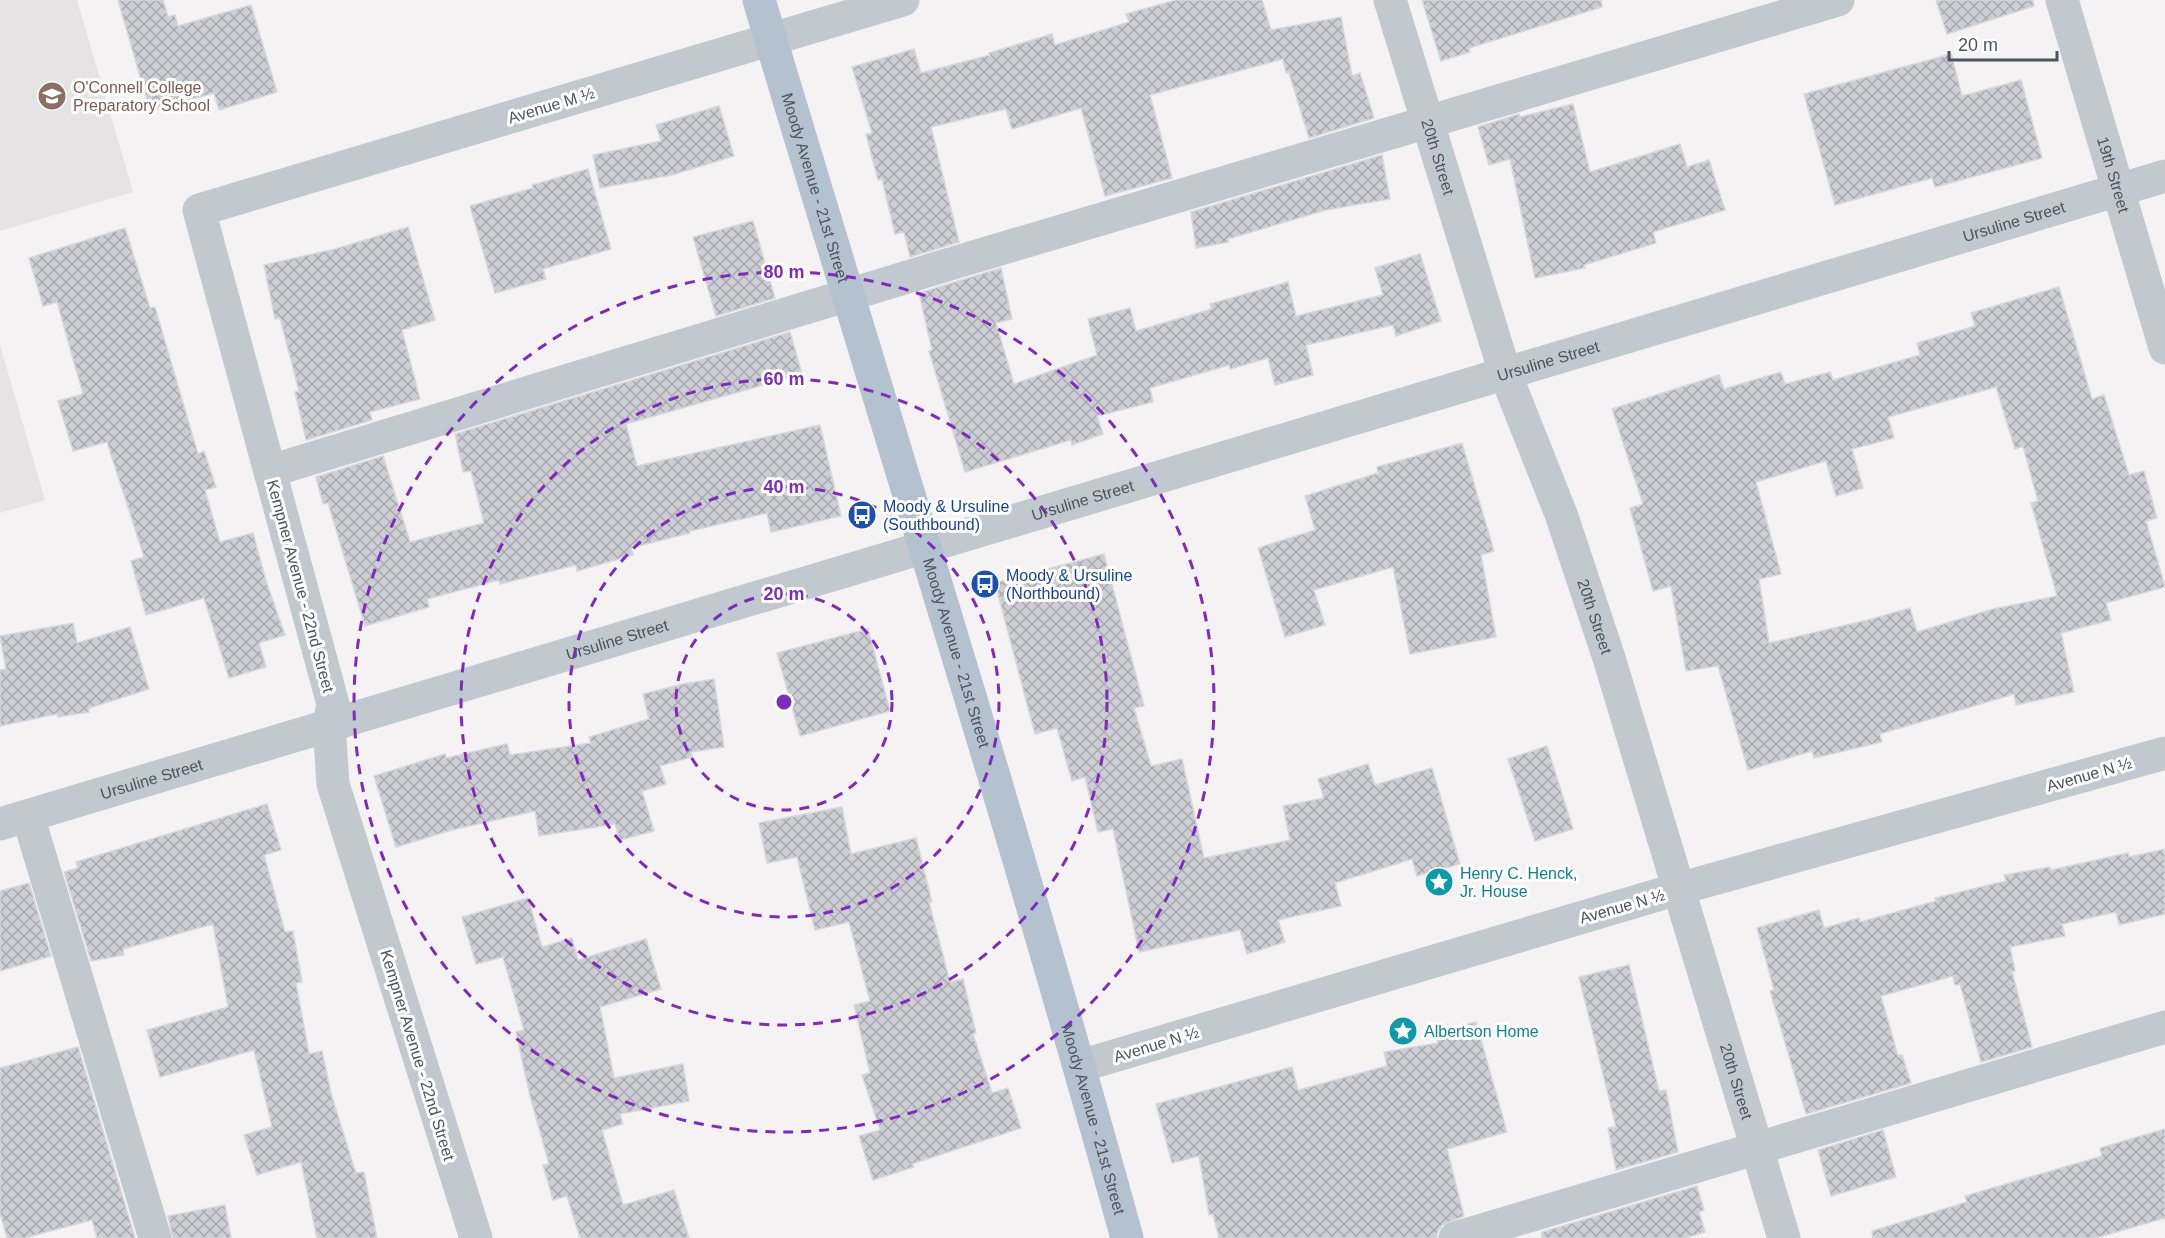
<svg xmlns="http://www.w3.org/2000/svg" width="2165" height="1238" font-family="Helvetica,sans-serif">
<defs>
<pattern id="building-cross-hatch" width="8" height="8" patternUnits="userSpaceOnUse" patternTransform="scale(1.5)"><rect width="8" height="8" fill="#ccced4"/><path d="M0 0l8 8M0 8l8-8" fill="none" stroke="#a8aaaf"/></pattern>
</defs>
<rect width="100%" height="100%" fill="#f4f2f2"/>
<path fill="#e5e3e3" d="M0,0H77L133,192L0,231Z
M0,345L45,500L0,513Z"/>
<path fill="url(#building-cross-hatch)" stroke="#d6d8dd" stroke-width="1.5" fill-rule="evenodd" d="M118,0H163L168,17L175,15L178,26L251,5L277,92L219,110L214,93L150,111Z
M1176,0H1262L1271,30L1341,17L1352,76L1360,73L1374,118L1309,138L1289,73H1286L1283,59L1150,95L1172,178L1105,196L1081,108L1012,129L1006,109L931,127L959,242L910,257L904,232L895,234L882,179L878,180L866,134L872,133L852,67L914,49L921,73L990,55L989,53L1052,34L1055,45L1129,22L1126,14Z
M1422,0H1601L1602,7L1469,48L1470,52L1441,61Z
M1936,0H2033L2034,6L1947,34Z
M1951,54L1962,96L2021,80L2042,158L1935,187L1932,178L1835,205L1804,94Z
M1573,104L1590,172L1680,144L1687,167L1709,160L1725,210L1653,232L1656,243L1584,265L1585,268L1535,278L1510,159L1489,165L1478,127L1519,114L1520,117Z
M719,106L734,156L672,175L600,188L593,155L661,141L656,125Z
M1382,155L1390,199L1326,210L1228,239L1229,242L1196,248L1191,212Z
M588,169L611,249L543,269L546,279L495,293L470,206L533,188L532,185Z
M753,221L775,298L716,316L693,237Z
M408,227L435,320L402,330L420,399L370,412L372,420L306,440L295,392L299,391L280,318L275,319L264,265L335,249Z
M125,228L150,308L155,307L198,454L204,451L216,487L205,490L220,542L253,533L267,584L285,635L259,643L266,667L229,678L204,598L146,615L131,561L144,557L107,442L73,451L58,401L83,394L57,302L43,306L29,258Z
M1420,254L1441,321L1396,336L1393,325L1306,345L1313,375L1275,385L1268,358L1230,369L1229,365L1150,388L1153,402L1097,416L1103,434L1072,445L1071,440L965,472L929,351L932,350L919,293L1001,268L1012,319L996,323L1014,384L1097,355L1088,319L1130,308L1136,331L1212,309L1210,304L1288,282L1296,316L1383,295L1375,268Z
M2059,287L2092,399L2104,395L2129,475L2144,471L2157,518L2146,521L2165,587L2106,603L2111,620L2061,633L2074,692L2016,705L2014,694L1880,734L1882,742L1814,758L1812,751L1748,770L1718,666L1686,671L1671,586L1653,591L1630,508L1643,504L1612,409L1719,375L1724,389L1781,372L1785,384L1830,372L1833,380L1920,355L1917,343L1975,326L1971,313ZM1996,387L2015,449L2023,446L2038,501L2031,503L2057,596L1993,609L1917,632L1910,608L1868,620L1769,643L1759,579L1781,574L1756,482L1826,461L1836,496L1863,488L1852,449L1894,438L1888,417Z
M790,332L802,374L626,424L637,466L820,425L841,516L771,532L767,513L690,531V533L631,548L633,555L577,571L576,565L500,584L499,580L427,599L429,607L365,626L328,503L323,504L316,477L383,456L410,542L484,523L471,471L463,472L455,434Z
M1462,443L1494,551L1481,555L1496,637L1410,654L1393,567L1314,590L1325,625L1285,637L1258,548L1315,530L1305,496L1378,473L1377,467Z
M1104,554L1144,706L1134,708L1151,766L1182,759L1204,858L1290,840L1283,806L1324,798L1318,779L1368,764L1375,785L1432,768L1460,864L1417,876L1412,859L1335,883L1341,906L1278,920L1285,942L1247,954L1240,930L1139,952L1113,829L1098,832L1085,777L1072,781L1057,728L1035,734L995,583Z
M73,623L77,643L130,627L149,689L89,708V712L58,717L57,714L0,726V670L6,669L0,636Z
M868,629L890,711L800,736L777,653Z
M714,679L724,747L691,752L692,757L660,766L666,784L642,791L654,831L620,840L615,824L539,836L535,811L452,830L396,847L374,776L445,754L446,758L507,744L510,755L591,743L589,737L649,719L643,694L683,684Z
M1547,746L1573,829L1535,841L1508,759Z
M267,804L281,850L264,855L285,932L293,931L302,982L296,983L309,1054L322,1051L332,1097L356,1173L364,1172L377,1238H317L301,1162L257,1175L244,1135L272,1127L254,1050L160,1077L147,1030L228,1007L213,924L123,949L124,955L91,961L64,872L78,868L76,862Z
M842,807L851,854L916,838L932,902H929L950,982L963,979L976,1033L973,1034L992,1093L1008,1088L1021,1128L912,1164L914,1167L873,1180L859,1136L880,1130L862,1075L870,1073L854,1005L870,1001L849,922L815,930L797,857L767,863L759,823Z
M2165,849V914L2119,925L2116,912L2062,924L2065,936L2010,947L2015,971L2012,972L2032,1047L1981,1062L1960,984L1955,985L1953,976L1881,996L1898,1056L1902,1055L1911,1083L1806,1114L1770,991L1774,990L1757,928L1819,910L1824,928L1859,918L1860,922L1936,901L1935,898L2006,881L2004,875L2050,867L2051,870L2128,853L2129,857Z
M29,883L51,956L0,971V891Z
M528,898L542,947L572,938L578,960L646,939L661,989L600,1007L614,1078L683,1064L689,1101L620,1114L623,1124L602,1130L623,1205L674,1190L689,1238H580L567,1196L553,1200L543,1165L549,1164L530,1096L516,1032L524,1030L503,957L476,964L462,917Z
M1629,965L1659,1091L1666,1090L1678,1152L1616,1170L1608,1128L1616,1127L1579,977Z
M1476,1022L1507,1132L1447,1149L1464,1216L1442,1225L1437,1233V1238H1219L1213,1214L1209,1215L1199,1156L1172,1163L1156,1104L1292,1067L1298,1090L1387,1066L1384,1052L1438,1043L1435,1033Z
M78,1047L135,1238H97L92,1220L24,1238H7L0,1213V1068Z
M2165,1129V1218L2096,1238H1873L1872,1231L1967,1202L1965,1196L2102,1156L2100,1148Z
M1883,1130L1896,1177L1831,1196L1818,1150Z
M1697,1186L1704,1210L1699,1212L1705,1232L1685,1238H1542V1232Z
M225,1205L231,1238H173L168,1216Z"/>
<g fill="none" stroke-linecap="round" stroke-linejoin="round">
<g stroke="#c1c9cf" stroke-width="33">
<path id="s1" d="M1390,0L1505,373L1561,514L1609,658L1784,1238"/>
<path id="s2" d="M2062,0L2165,348"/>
<path d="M270,471L960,261L1838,0"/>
<path d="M28,816L155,1238"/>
<path id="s3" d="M0,824L2165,176"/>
<path d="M1080,1066L1678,889L2165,753"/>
<path d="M476,1238L333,784L329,725L333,704L199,210L903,0"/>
<path d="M1455,1238L2165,1027"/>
</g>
<path stroke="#b4c1ce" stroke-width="33" id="s4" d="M759,0C882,412 1013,823 1127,1238"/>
</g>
<g fill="none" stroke="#7b2cbf" stroke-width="3" stroke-dasharray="10 8">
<circle cx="784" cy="702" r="108"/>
<circle cx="784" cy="702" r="215"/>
<circle cx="784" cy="702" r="323"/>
<circle cx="784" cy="702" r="430"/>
</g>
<defs>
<g id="school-disc" transform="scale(1.5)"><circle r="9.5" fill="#8d6e63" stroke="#fff"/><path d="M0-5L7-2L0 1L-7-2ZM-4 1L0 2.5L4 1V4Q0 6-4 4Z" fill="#fff"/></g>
<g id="bus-disc" transform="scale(1.5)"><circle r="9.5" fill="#1a4fb4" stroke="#fff"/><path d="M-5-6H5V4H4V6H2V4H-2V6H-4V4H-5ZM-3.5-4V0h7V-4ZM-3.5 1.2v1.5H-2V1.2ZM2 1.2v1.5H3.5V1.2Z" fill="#fff"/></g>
<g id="sight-disc" transform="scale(1.5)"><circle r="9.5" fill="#0f9aa8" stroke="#fff"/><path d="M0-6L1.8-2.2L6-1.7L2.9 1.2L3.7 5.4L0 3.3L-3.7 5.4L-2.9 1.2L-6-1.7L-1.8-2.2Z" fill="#fff"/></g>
</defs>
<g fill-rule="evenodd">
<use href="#school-disc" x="52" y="96"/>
<use href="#bus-disc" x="862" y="515"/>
<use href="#bus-disc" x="985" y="584"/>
<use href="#sight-disc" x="1439" y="882"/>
<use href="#sight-disc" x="1403" y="1031"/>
</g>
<g text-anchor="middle" stroke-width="6" stroke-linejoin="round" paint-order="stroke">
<g font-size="16" fill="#785e54" stroke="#fff" text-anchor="start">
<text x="73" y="93">O'Connell College<tspan x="73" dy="18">Preparatory School</tspan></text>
</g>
<g font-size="16" fill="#4a555e" stroke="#fff">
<text transform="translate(551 105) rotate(-17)" y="6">Avenue M ½</text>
<text dy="6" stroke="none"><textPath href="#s1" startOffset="164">20th Street</textPath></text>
<text dy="6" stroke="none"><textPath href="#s2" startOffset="182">19th Street</textPath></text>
<text dy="6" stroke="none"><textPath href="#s4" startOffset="196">Moody Avenue - 21st Street</textPath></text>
<text dy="6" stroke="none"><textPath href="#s3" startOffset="2102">Ursuline Street</textPath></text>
<text dy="6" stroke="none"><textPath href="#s3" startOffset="1616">Ursuline Street</textPath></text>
<text dy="6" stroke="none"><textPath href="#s3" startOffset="1130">Ursuline Street</textPath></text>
<text transform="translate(301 586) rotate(75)" y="6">Kempner Avenue - 22nd Street</text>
<text dy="6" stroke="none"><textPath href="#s1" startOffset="650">20th Street</textPath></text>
<text dy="6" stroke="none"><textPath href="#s3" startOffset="644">Ursuline Street</textPath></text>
<text dy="6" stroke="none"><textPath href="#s4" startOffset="682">Moody Avenue - 21st Street</textPath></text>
<text transform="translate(2089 774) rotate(-16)" y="6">Avenue N ½</text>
<text dy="6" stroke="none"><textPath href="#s3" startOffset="158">Ursuline Street</textPath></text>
<text transform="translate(1622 906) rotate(-16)" y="6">Avenue N ½</text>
<text transform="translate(1156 1044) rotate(-17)" y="6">Avenue N ½</text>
<text transform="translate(418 1055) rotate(73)" y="6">Kempner Avenue - 22nd Street</text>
<text dy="6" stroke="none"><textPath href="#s1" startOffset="1136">20th Street</textPath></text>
<text dy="6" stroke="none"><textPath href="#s4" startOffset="1168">Moody Avenue - 21st Street</textPath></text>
</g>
<g font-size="16" fill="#164399" stroke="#fff" text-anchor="start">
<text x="883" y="512">Moody &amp; Ursuline<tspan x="883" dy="18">(Southbound)</tspan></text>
<text x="1006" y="581">Moody &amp; Ursuline<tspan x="1006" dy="18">(Northbound)</tspan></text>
</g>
<g font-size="16" fill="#0d838f" stroke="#fff" text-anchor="start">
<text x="1460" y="879">Henry C. Henck,<tspan x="1460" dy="18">Jr. House</tspan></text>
<text x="1424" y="1037">Albertson Home</text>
</g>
</g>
<circle cx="784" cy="702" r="9" fill="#7b2cbf" stroke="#fff" stroke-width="3"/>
<g font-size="18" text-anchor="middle" font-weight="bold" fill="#7b2cbf" stroke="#fff" stroke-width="6" stroke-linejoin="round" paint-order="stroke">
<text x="784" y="278">80 m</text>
<text x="784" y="385">60 m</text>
<text x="784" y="493">40 m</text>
<text x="784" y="600">20 m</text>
</g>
<path d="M1949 51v9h108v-9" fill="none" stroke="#4a555e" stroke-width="3"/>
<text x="1958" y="51" font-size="18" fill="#4a555e" stroke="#ffffff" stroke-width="4.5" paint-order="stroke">20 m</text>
</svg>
